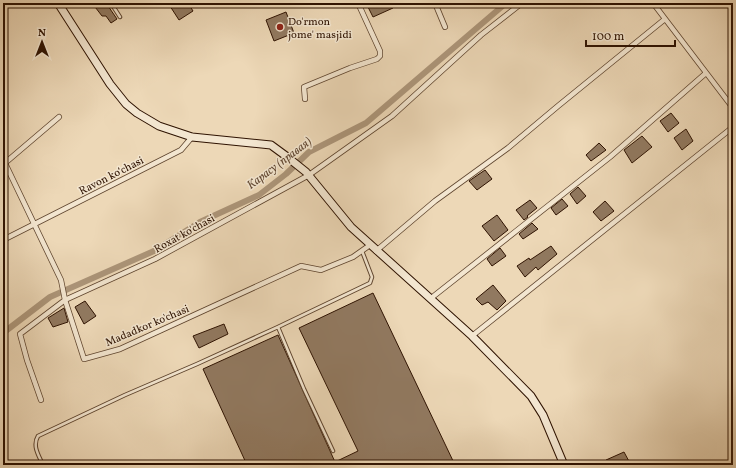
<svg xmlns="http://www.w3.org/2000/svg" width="736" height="468" font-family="Vollkorn,serif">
<rect width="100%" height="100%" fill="#edd8b7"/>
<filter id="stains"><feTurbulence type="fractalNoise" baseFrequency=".005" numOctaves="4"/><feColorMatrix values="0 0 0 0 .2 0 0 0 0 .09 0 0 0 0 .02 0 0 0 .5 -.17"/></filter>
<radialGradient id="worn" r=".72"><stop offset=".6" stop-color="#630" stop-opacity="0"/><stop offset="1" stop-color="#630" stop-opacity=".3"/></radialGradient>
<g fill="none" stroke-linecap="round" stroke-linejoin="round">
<path stroke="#ac9579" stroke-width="6" d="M3,333L50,297L154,251L200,222L259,195L286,174L309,152L366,123L506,3"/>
</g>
<path fill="#917960" stroke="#2e1201" d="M92,3H106L117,19L111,23L106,16H102Z
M168,3H188L193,11L179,20Z
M366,3H390L393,8L373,17Z
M286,12L294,33L274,41L266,20Z
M671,113L679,123L668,132L660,121Z
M686,129L693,141L682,150L674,138Z
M642,136L652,147L632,163L624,150Z
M599,143L606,150L591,161L586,155Z
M485,170L492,179L477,190L469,181Z
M578,187L586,196L577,204L570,194Z
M562,199L568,206L556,215L551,208Z
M530,200L537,208L527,216L528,217L524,220L516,210Z
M605,201L614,211L601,221L593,212Z
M497,215L508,230L494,241L482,226Z
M532,223L538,229L523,239L519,234Z
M551,246L557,254L538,270L536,267L525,277L517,266L529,258L530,260Z
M500,248L506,256L492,266L487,259Z
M493,285L506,301L497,310L488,302L482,305L476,299Z
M373,293L455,465H247L203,369L278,335L335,462L358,451L299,328Z
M85,301L96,316L84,324L75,307Z
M64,308L68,322L53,327L48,318Z
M224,324L228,334L199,348L193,336Z
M624,452L631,465H609L606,460Z"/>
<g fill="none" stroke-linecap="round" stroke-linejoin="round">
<g stroke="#5e442e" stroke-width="4.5">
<path id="lane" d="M111,3L120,17
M333,451L304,389L278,327L370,283L372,277L362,251
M43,465C39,456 32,446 38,436L125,395L197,364L278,327"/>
</g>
<g stroke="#5e442e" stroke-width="6">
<path id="street" d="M435,3L445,27
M653,3L733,108
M305,99L304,87L350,68L377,59L380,56V51L358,3
M3,159L61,280L65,300L84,359L120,349L301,266L321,270L353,257L370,245
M5,163L59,117
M3,240L181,150L192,137
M376,251L435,201L508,148L558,106L665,19
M430,299L610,157L706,73
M472,336L733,127
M41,400L27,360L20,334L65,300L155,259L309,175L392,116L481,35L522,3"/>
</g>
<g stroke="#2e1201" stroke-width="9">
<path id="secondary" d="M58,3L110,84L126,104L137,113L159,126L192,137L271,145L286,156L306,172L351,227L472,336L531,396L543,415L564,465"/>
</g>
<use href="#lane" stroke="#f3e6d0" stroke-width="2.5"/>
<use href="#street" stroke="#f3e6d0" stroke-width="4.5"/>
<use href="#secondary" stroke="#f3e6d0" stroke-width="7"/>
</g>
<circle fill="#8f2418" stroke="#f3e6d0" stroke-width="1.5" cx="280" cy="27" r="4"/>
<g text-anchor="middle" stroke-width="3" stroke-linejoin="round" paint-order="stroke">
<g font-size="11" fill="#2e1201" stroke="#f3e6d0" text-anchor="start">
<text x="288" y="25">Do'rmon<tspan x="288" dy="13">jome' masjidi</tspan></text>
</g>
<g font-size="11" fill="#2e1201" stroke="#f3e6d0">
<text transform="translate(111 175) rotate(-27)" y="4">Ravon koʻchasi</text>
<text transform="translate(184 233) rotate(-29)" y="4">Roxat ko'chasi</text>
<text transform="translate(147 325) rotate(-23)" y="4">Madadkor ko'chasi</text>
</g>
<g font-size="12" font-style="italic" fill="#604631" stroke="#f3e6d0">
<text transform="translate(279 163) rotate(-37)" y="4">Карасу (правая)</text>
</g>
</g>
<rect width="736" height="468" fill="none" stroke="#edd8b7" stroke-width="16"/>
<rect x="4" y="4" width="728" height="460" fill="none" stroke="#2e1201" stroke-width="2"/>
<rect x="8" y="8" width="720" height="452" fill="none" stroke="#2e1201"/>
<g transform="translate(42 42)" stroke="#f3e6d0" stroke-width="3" paint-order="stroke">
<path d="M0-3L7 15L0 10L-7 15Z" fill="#2e1201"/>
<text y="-6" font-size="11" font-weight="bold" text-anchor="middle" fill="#2e1201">N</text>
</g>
<path d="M586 40v6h89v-6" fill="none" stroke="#2e1201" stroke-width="2"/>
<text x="592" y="40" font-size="12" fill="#2e1201" stroke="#f3e6d0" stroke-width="3" paint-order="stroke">100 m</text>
<rect width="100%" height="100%" filter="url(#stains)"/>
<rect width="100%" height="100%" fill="url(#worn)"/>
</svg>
